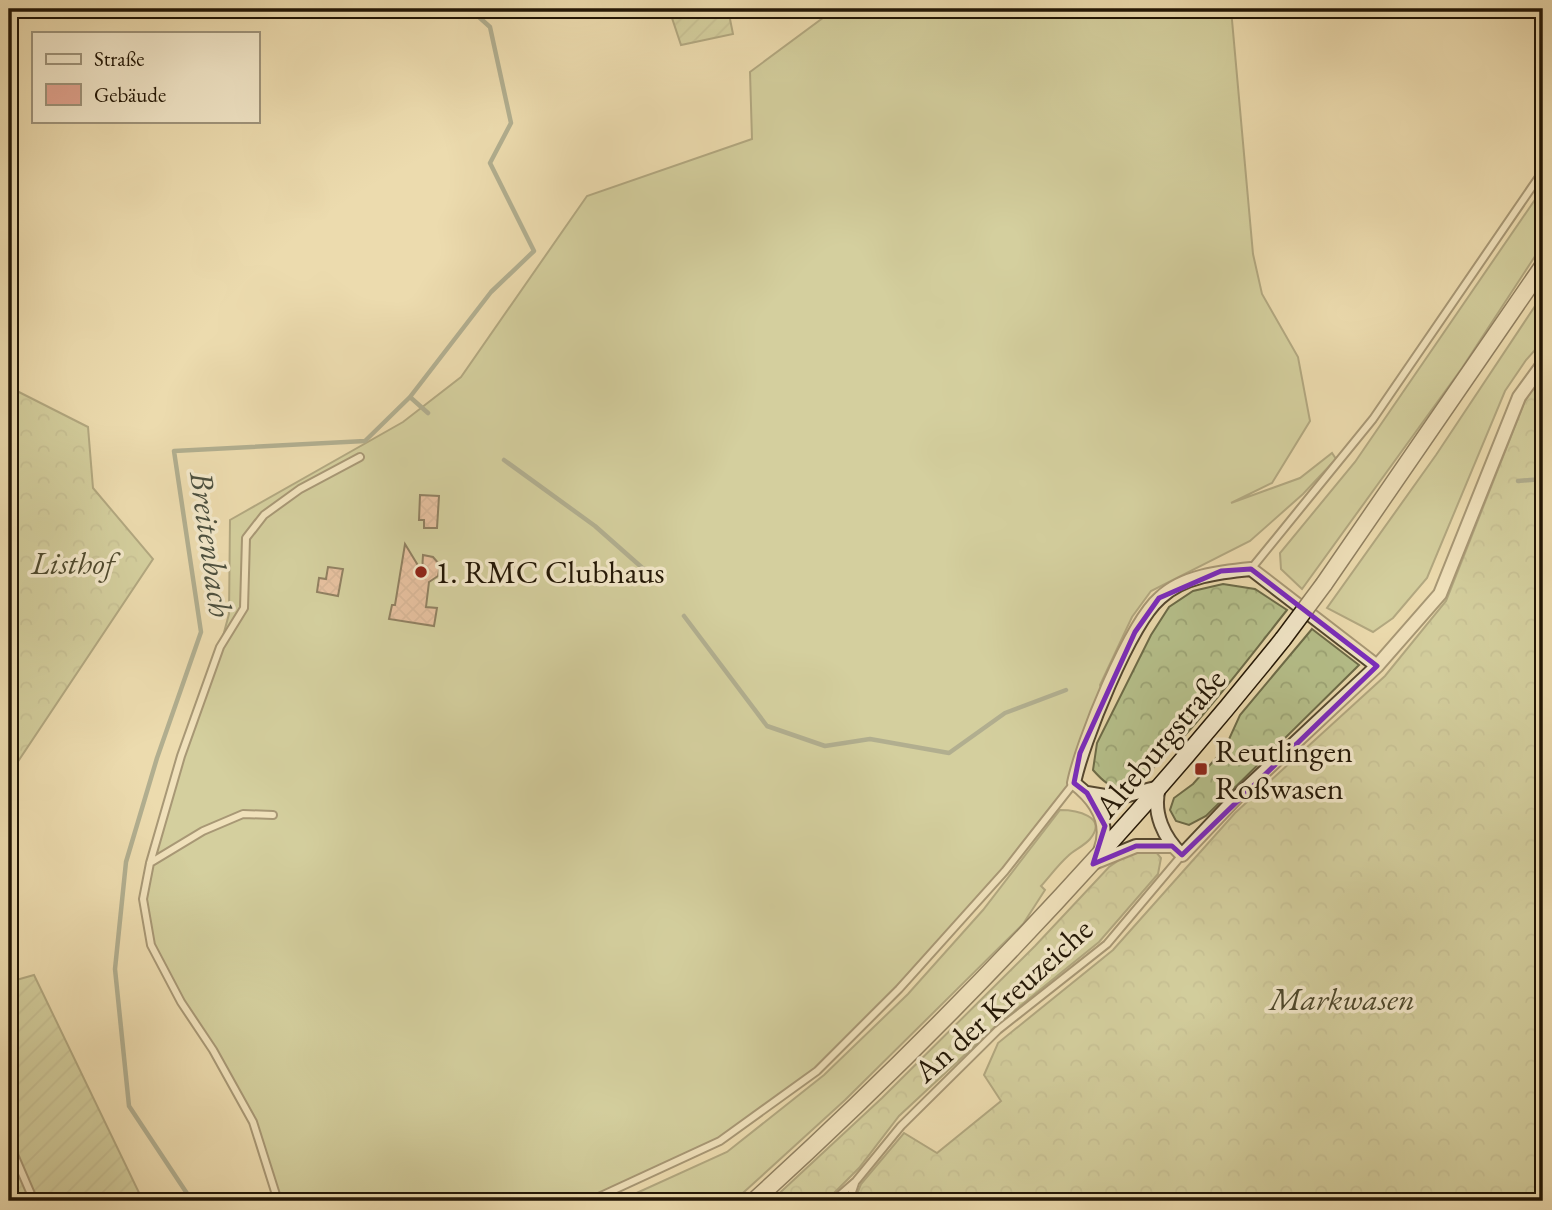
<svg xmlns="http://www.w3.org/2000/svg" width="1552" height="1210" font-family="'EB Garamond',serif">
<defs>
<pattern id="forest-crowns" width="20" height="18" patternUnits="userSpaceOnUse" patternTransform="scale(1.75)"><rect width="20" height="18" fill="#b6c08b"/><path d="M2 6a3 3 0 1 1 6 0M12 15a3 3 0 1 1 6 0" fill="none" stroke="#9ca476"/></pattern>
<pattern id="garden-furrows" width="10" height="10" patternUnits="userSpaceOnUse" patternTransform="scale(1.75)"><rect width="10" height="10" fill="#b6c08b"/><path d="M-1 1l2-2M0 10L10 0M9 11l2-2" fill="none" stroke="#9ca476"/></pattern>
<pattern id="building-cross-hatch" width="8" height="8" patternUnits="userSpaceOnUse" patternTransform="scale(1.75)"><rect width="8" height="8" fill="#e3a591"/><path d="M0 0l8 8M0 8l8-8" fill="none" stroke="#c28d7c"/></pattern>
</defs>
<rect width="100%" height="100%" fill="#ecdbae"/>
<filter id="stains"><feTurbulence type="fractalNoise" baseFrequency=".00286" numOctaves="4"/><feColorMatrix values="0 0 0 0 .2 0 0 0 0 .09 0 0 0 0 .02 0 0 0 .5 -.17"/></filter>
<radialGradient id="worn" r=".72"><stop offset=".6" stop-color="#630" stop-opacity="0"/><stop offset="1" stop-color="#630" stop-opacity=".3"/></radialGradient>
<path fill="#b6c08b" stroke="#6c6b48" stroke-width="2" d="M835,9H1231L1253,254L1262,294L1298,357L1310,421L1272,483L1231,503L1300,478L1332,453L1336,459L1303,494L1250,541L1151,591L1132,617L1100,685L1105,698L1074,783L1005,871L899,989L817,1071L720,1141L590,1201H278L253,1121L181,1002L151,945L143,899L181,756L220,647L229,614L230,520L403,422L461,377L587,196L752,139L750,72Z
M1543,188V244L1462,368L1302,589L1281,569L1280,553L1355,462Z
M1543,294V341L1526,360L1505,391L1427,578L1393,618L1373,632L1327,608L1436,455Z
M1060,810C1075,810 1109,816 1090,839C1084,846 1074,850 1068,856C1058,865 1050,876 1041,886L1045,890L1023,924L845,1100L744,1192L734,1201H619L727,1152L824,1075L908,994L983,910Z"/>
<path fill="url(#forest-crowns)" stroke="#6c6b48" stroke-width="2" d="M1543,371V1201H854L861,1184L904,1133L937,1153L1001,1101L984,1075L998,1043L1113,950L1235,813L1385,676L1446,601L1525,401Z
M9,387L88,427L93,488L153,559L9,775Z
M1223,584L1255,589L1287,610C1261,642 1158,781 1124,787C1110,789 1101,779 1093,770L1097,743L1151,635L1169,607L1193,591Z
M1312,629L1359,665L1206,816L1189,825L1176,821L1170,810L1174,798L1193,784L1225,748L1240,715Z
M1137,852H1156L1161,858L1158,874L1099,942L999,1023L899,1116L859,1168L826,1201H771L882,1098L1035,946L1109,867L1125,856Z"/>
<path fill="url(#garden-furrows)" stroke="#6c6b48" stroke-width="2" d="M669,9H728L733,34L681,45Z
M34,975L143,1201H12L9,1194V982Z"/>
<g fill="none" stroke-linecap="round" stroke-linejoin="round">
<path stroke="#697969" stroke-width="4.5" d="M410,397L428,413
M504,460L595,526L647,572
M1518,481L1543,479
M684,616L767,726L825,746L870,739L949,753L1005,713L1066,690
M192,1201L129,1106L115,969L126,862L157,758L201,632L174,451L365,441L410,397L491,292L534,251L490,163L511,123L490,27L470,9"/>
</g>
<path fill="url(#building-cross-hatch)" stroke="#221605" stroke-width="2" d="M420,495L439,496L437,528H424V520H419Z
M405,544L422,572L423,555L433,557L440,565L438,576L429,582L426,607L437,608L434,626L389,619L392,605H395Z
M328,567L343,569L338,596L317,592L319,578L326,579Z"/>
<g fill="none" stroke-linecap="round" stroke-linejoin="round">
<g stroke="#54472f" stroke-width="10">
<path id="service" d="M1251,569L1373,419L1543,171
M150,863L203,831L243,814L273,815
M9,1143L34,1201
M278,1201L253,1122L213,1050L181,1002L151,945L143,899L150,863L181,756L220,647L244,608L246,538L264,515L300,489L360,457
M590,1201L720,1141L817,1071L899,989L1005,871L1074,783
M833,1201L856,1181L901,1126L998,1030L1107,944L1182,855
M849,1201L855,1183"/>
</g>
<g stroke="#54472f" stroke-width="16">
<path id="minor" d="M1159,788C1152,813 1164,838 1182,855L1236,798L1377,666L1440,594L1519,397L1543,364
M1087,793L1117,798L1159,787
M1100,851C1111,823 1096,800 1074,783C1082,743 1130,624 1160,598C1183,576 1220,572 1251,569L1377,666
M1096,862L1136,846H1172"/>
</g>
<g stroke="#221605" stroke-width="19">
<path id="secondary" d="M1324,584L1543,266
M754,1201C945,1027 1121,841 1283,639"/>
</g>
<use href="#service" stroke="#f3e8ca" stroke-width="6"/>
<use href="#minor" stroke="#f3e8ca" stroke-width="12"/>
<use href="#secondary" stroke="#f3e8ca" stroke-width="16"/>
<g stroke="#221605" stroke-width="19" stroke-linecap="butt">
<path id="secondary-bridge" d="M1283,639L1324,584"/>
</g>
<use href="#secondary-bridge" stroke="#f3e8ca" stroke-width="16"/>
</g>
<path d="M0 0H1552V1210H0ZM1251,569L1377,666L1182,855L1172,846H1136L1093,864L1105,826L1087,793L1074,783L1080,753L1135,632L1159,598L1221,571Z" fill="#ecdbae" fill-opacity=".55" fill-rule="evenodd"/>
<path fill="none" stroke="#7b2cbf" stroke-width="5" stroke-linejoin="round" d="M1251,569L1377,666L1182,855L1172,846H1136L1093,864L1105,826L1087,793L1074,783L1080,753L1135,632L1159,598L1221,571Z"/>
<g fill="#8f2418" stroke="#f3e8ca" stroke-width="2.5">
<circle cx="421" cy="572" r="7"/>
<rect x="1194" y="762" width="14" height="14" rx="3.5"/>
</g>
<g text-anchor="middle" stroke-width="7" stroke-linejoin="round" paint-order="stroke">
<g font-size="32" font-style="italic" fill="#4e492d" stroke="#f3e8ca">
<text x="73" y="574">Listhof</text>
<text x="1342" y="1010">Markwasen</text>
</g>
<g font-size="32" fill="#221605" stroke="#f3e8ca" text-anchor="start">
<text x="435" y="583">1. RMC Clubhaus</text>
<text x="1215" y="762">Reutlingen<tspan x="1215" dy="37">Roßwasen</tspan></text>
</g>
<g font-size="32" fill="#221605" stroke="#f3e8ca">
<text transform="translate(1160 743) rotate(-50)" y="11">Alteburgstraße</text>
<text transform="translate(1003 1000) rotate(-42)" y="11">An der Kreuzeiche</text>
</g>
<g font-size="33" font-style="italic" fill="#4c503f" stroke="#f3e8ca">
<text transform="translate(212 544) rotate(82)" y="12">Breitenbach</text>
</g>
</g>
<rect width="1552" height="1210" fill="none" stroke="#ecdbae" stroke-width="35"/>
<rect x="10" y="10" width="1531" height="1189" fill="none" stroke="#221605" stroke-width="3.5"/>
<rect x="18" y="18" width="1517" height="1175" fill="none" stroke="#221605" stroke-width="2"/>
<rect x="32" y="32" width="228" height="91" fill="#f3e8ca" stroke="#9f947b" stroke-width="2"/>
<rect x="46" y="54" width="35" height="10" fill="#f3e8ca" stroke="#9f947b" stroke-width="2"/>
<text x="94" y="66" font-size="21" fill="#221605">Straße</text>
<rect x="46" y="84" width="35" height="21" fill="#e3a591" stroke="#9f947b" stroke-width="2"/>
<text x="94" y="102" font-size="21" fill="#221605">Gebäude</text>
<rect width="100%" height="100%" filter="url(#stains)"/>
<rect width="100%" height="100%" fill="url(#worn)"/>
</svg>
